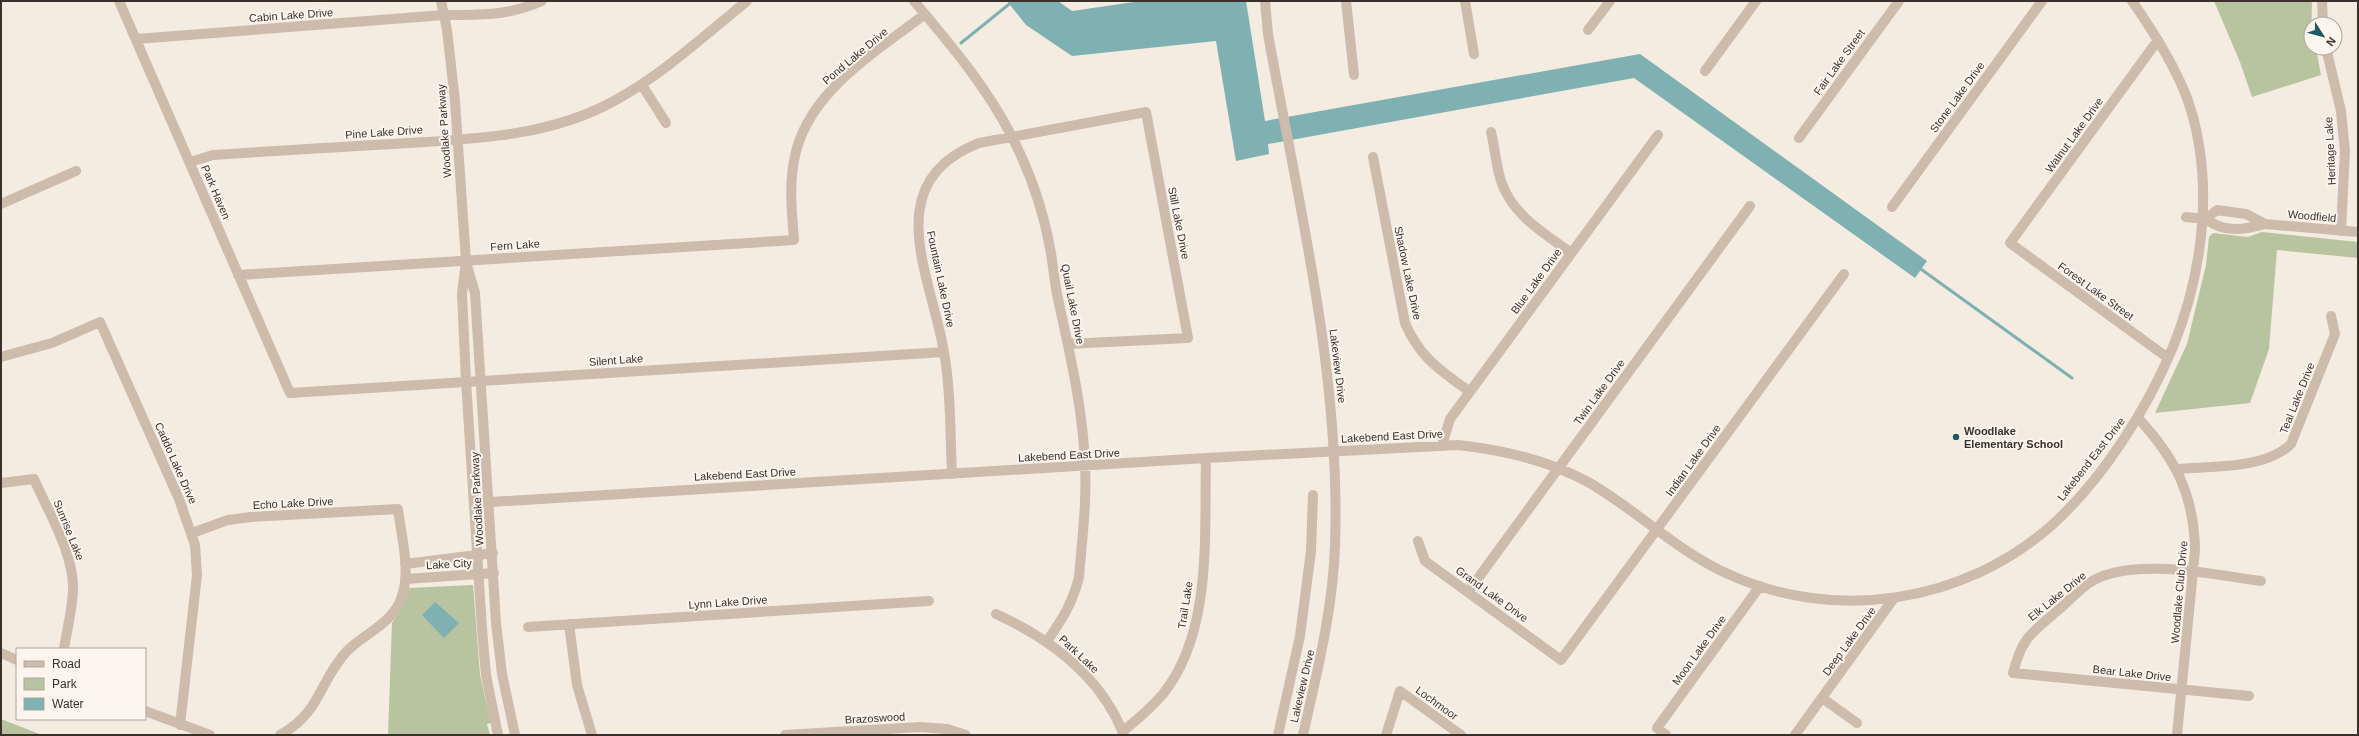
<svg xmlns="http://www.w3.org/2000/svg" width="2359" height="736" font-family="Arial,sans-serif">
<rect width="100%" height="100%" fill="#f4ebe1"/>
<path fill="#b8c4a0" d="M2214,1H2312L2311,48H2316L2321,75L2252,97L2240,62Z
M2262,232L2358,242V258L2277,250L2269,349L2250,403L2155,413L2187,344L2206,265L2209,237L2213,233L2248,237Z
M473,585L480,675L491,723L487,724L490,735H388L392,623L404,603L409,588Z
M1,719L42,735H1Z"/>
<path fill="#7fb0b2" d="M1007,1H1058L1072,11L1141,1H1246L1265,121L1640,54L1927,261L1915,278L1634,78L1268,144L1269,154L1236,161L1216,41L1072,56L1026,25Z
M435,602L459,623L444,638L422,615Z"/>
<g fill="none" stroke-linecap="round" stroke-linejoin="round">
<path stroke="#7fb0b2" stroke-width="3" d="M961,43L1013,1
M1918,267L2072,378"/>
<path stroke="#cdbbac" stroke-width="10" d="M119,1L290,393L944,352
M914,1C950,44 987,87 1012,137C1030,172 1043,209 1050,248C1053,263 1054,279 1057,294C1069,351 1083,407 1085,465C1087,502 1082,540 1079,577C1073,602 1062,620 1047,641
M1346,1L1354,75
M1465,1L1474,54
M2322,1L2323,24
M1588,30L1610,1
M136,39L444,15C480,15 508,16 542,1
M2158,40L2010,243L2168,358
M2326,48L2341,111L2345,151L2341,231
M1705,71L1756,1
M642,85L666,123
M1491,132C1495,148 1496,166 1501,181C1512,215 1544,233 1571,253
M1799,138L1899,1
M1373,157L1405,323C1420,358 1440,370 1470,392
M190,162L213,155C273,151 334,147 394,144C469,139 547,138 614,101C663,74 704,36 747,1
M1,204L76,171
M1892,207L2042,1
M2186,217L2206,219
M2206,219L2217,210L2246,214L2265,224L2358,232
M2206,219C2224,233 2244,230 2265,224
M238,275L794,240C792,214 789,187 794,161C805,93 875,53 925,14
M1,357L52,343L100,322L179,499L195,545L197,575L180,725
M2138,418C2175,458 2194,494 2195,550L2177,735
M1442,445L1450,419L1658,135
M2177,469C2212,466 2266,469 2291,444L2335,334L2331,316
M952,474C950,434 951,392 944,352C931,275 878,183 979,143L1146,112L1188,338L1068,344
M1,483L34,479C48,511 75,556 73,591C72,610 67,630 64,649
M474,503L1206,458L1458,445C1504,450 1548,460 1588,482C1637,510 1676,551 1728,574C1835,623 1964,603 2052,525C2103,479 2147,409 2173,347C2204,270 2215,177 2187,98C2174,64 2153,31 2132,1
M192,533L228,520L251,517L398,509C401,536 411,569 402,596C393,624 366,632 347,651C319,681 321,713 280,735
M1418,541L1425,561L1561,660L1844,274
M405,564L493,553
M405,579L494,573
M1468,592L1750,206
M996,614C1051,639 1101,676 1124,735
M569,624L577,685L592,735
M528,627L929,601
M1,653L17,660
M2249,696L2013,673C2022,638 2030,634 2057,611C2069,601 2080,588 2094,580C2136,557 2215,575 2261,581
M1822,698L1857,723
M145,711L210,735
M1123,731C1137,720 1151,708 1163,694C1213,632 1204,533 1206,458
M785,735L920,727L947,729L966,735
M1278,735L1300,636L1311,551L1313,495
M1386,735L1400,691L1461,735
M1666,735L1657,728L1760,586
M1795,735L1894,598"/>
<path stroke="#cdbbac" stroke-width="10" d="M441,1L447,30L455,101L466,261L462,294L466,381L482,629L486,675L498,735
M1265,1L1268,34C1298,202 1341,374 1335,545C1333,610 1317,672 1303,735
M467,266L475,293L496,623L502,674L515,735"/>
</g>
<circle fill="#1f5a5e" stroke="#fbf5ee" stroke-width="1.5" cx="1956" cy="437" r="4"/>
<g text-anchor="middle" stroke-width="4" stroke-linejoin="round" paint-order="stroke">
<g font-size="11" fill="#3b302b" stroke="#fbf5ee">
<text transform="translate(291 15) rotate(-4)" y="4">Cabin Lake Drive</text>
<text transform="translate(855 56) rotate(-40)" y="4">Pond Lake Drive</text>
<text transform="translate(1839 62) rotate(-54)" y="4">Fair Lake Street</text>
<text transform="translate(1957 97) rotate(-54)" y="4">Stone Lake Drive</text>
<text transform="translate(444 131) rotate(-94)" y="4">Woodlake Parkway</text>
<text transform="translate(384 132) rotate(-4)" y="4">Pine Lake Drive</text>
<text transform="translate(2074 135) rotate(-54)" y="4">Walnut Lake Drive</text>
<text transform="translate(2330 151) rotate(-93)" y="4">Heritage Lake</text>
<text transform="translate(216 192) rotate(67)" y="4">Park Haven</text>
<text transform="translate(2312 216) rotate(5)" y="4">Woodfield</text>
<text transform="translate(1179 223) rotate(79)" y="4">Still Lake Drive</text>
<text transform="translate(515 245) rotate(-4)" y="4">Fern Lake</text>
<text transform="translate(1408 273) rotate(78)" y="4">Shadow Lake Drive</text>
<text transform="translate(941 279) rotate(78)" y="4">Fountain Lake Drive</text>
<text transform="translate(1536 281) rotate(-54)" y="4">Blue Lake Drive</text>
<text transform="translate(2096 291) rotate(36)" y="4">Forest Lake Street</text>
<text transform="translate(1073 304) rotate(79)" y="4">Quail Lake Drive</text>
<text transform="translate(616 360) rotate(-4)" y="4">Silent Lake</text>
<text transform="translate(1338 366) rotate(83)" y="4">Lakeview Drive</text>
<text transform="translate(1599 392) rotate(-54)" y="4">Twin Lake Drive</text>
<text transform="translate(2297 398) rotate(-68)" y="4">Teal Lake Drive</text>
<text transform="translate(1392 436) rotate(-3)" y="4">Lakebend East Drive</text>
<text transform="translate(1069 455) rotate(-3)" y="4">Lakebend East Drive</text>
<text transform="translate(2091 459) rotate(-52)" y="4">Lakebend East Drive</text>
<text transform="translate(1693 460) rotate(-54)" y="4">Indian Lake Drive</text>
<text transform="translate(176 463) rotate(66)" y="4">Caddo Lake Drive</text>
<text transform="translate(745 474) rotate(-3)" y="4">Lakebend East Drive</text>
<text transform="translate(477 499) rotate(-93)" y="4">Woodlake Parkway</text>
<text transform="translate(293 503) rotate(-3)" y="4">Echo Lake Drive</text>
<text transform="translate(69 530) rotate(68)" y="4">Sunrise Lake</text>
<text transform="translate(449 564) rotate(-3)" y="4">Lake City</text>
<text transform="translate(2179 592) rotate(-85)" y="4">Woodlake Club Drive</text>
<text transform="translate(1492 594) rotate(36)" y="4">Grand Lake Drive</text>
<text transform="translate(2057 596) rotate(-39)" y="4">Elk Lake Drive</text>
<text transform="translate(728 602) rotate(-4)" y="4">Lynn Lake Drive</text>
<text transform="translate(1185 605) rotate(-81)" y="4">Trail Lake</text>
<text transform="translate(1849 641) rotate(-54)" y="4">Deep Lake Drive</text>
<text transform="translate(1699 650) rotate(-54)" y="4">Moon Lake Drive</text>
<text transform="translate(1079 654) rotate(43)" y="4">Park Lake</text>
<text transform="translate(2132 673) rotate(6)" y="4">Bear Lake Drive</text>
<text transform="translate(1302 686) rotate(-77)" y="4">Lakeview Drive</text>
<text transform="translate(1437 703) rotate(36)" y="4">Lochmoor</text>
<text transform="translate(875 718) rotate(-3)" y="4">Brazoswood</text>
</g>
<g font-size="11" font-weight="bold" fill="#3b302b" stroke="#fbf5ee" text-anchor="start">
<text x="1964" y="435">Woodlake<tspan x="1964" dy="13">Elementary School</tspan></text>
</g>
</g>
<rect width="2359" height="736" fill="none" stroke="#3b302b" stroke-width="4"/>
<rect x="16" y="648" width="130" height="72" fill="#fbf5ee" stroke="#aea6a0"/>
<rect x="24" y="661" width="20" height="6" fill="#cdbbac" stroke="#aea6a0"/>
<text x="52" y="668" font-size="12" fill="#3b302b">Road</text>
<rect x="24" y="678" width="20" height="12" fill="#b8c4a0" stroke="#aea6a0"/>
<text x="52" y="688" font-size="12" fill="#3b302b">Park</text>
<rect x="24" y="698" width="20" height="12" fill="#7fb0b2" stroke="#aea6a0"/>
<text x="52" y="708" font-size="12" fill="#3b302b">Water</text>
<g transform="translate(2323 36) rotate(126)"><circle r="19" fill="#fbf5ee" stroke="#aea6a0"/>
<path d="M0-3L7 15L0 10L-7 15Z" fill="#1f5a5e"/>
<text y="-6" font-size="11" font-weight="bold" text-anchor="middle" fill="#3b302b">N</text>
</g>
</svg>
